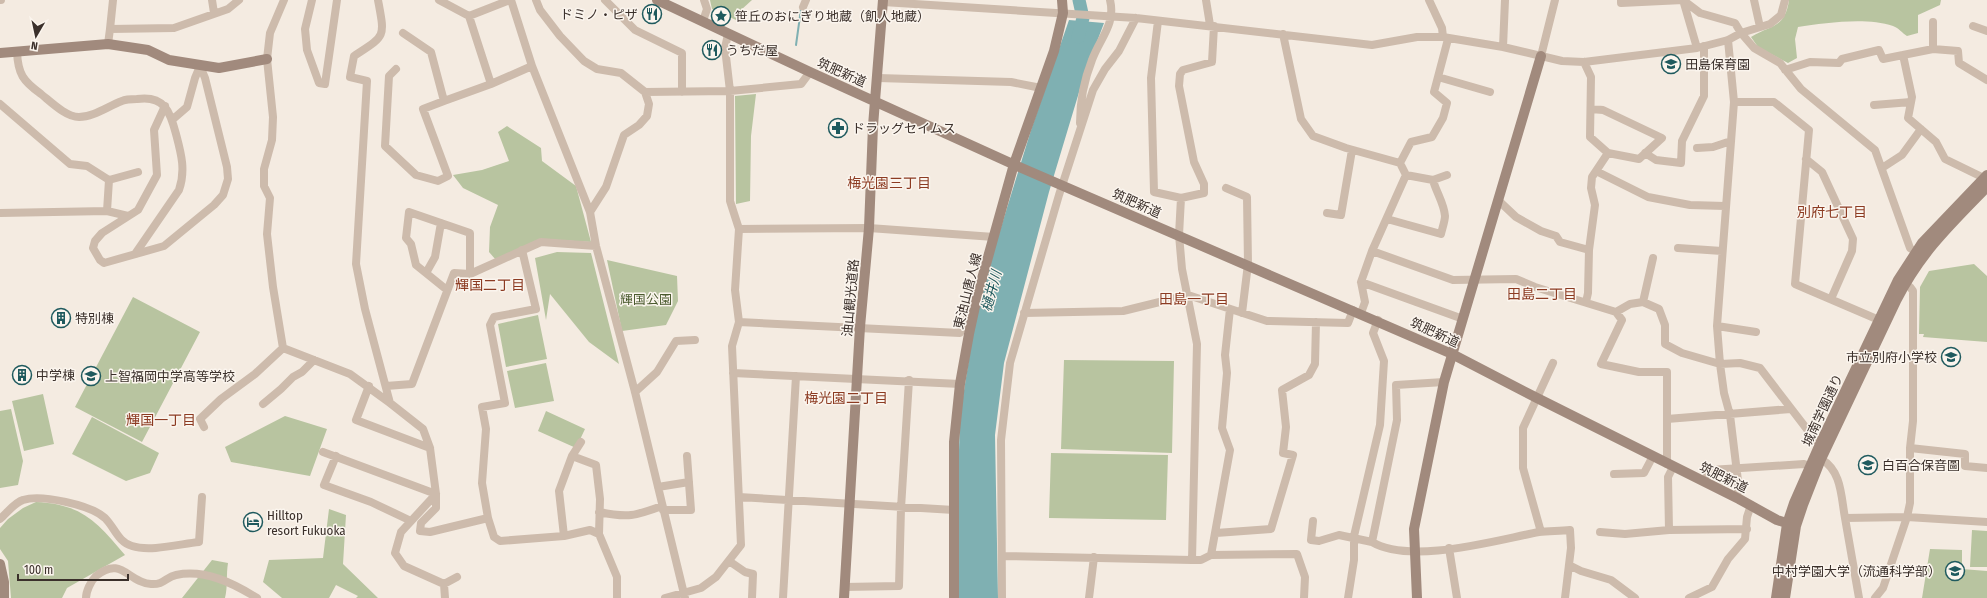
<svg xmlns="http://www.w3.org/2000/svg" width="1987" height="598" font-family="'Fira Sans Condensed','Noto Sans JP',sans-serif">
<rect width="100%" height="100%" fill="#f4ebe1"/>
<path fill="#b8c4a0" d="M710,0H752L741,10L736,20L712,9Z
M1789,0H1941L1940,5L1918,15V33L1907,36C1902,33 1899,28 1893,26C1866,17 1825,23 1798,27L1795,39L1797,58L1788,63L1758,47L1751,37C1770,25 1785,29 1789,0Z
M756,94L751,136L750,201L736,204L735,96Z
M507,126L541,148L542,161L576,186L591,242L542,239L496,260L489,252L490,227L498,205L463,188L453,175L482,170L509,161L498,132Z
M557,252L591,253L619,364L589,342L550,294L546,320L535,258Z
M607,260L677,276L678,301L666,325L622,331Z
M1974,264L1987,276V342L1923,337L1924,334H1919L1920,287L1929,271Z
M133,297L200,332L142,442L75,407Z
M538,315L547,359L506,367L498,324Z
M1064,360L1174,361L1172,453L1061,449Z
M546,363L554,401L515,408L507,371Z
M43,394L54,444L24,451L12,401Z
M11,409L23,461L18,485L0,488V411Z
M546,411L585,429L576,448L538,431Z
M285,416L327,429L310,476L231,462L225,447Z
M92,417L159,453L150,473L126,481L72,454Z
M1051,453L1168,455L1166,520L1049,518Z
M36,502C82,504 97,522 125,555L67,588L62,598H11L8,561L0,549V528L8,519L23,508Z
M329,509L346,515L343,564L378,598H356L358,596L336,585L329,598H282L263,582L269,560L323,558Z
M1972,530L1987,531V567H1970Z
M1930,549L1962,550V569L1987,571V598H1922Z
M212,560L228,563C226,575 228,586 225,598H182Z"/>
<path fill="#7fb0b2" d="M1069,20L1104,23L1083,79L1049,192L1004,363L995,435L998,598H958V484L960,416L974,327L990,263L1032,127Z"/>
<g fill="none" stroke-linecap="round" stroke-linejoin="round">
<path stroke="#7fb0b2" stroke-width="2" d="M796,45L801,9"/>
<path stroke="#7fb0b2" stroke-width="13" d="M1078,37L1083,18L1079,0"/>
<path stroke="#cdbbac" stroke-width="8" d="M0,0H1
M212,0L214,13
M284,0L270,33L267,59L273,117L272,140L264,169V186L270,198L267,234L273,287L283,348L350,374L390,403
M312,0L305,29L307,50L319,83L325,84L337,0
M378,0C385,38 386,35 354,56L350,77L367,81L356,264L365,309L390,403L423,429L430,448L436,494V508L421,523L420,531L430,532L488,518L494,537L500,541L564,536L559,491L572,456L581,442
M439,0L469,16L491,84L532,66
M511,0L532,66L590,212L596,246L635,392L685,598
M536,0L540,10L560,36L584,61L597,69L621,73L645,92L730,91L801,84L810,72
M605,0L635,30L682,53V92
M1206,0L1210,25
M1429,0L1442,28L1443,37
M1621,0V3L1683,0L1700,13L1735,23L1741,33L1754,48L1780,63L1801,89L1875,150L1910,248L1915,251
M1683,0L1697,48
M1754,0L1760,27
M883,2L1136,18L1372,45L1417,37H1443L1503,47L1562,61L1584,62L1697,48L1728,40L1741,33L1770,24L1781,15L1785,0
M803,7L806,0
M469,16L510,0
M703,21L707,9L704,0
M1158,21L1151,78L1154,192L1181,198L1179,235L1182,269L1197,344L1192,560
M1973,26L1987,31
M110,29L113,0
M403,33L431,52L444,101L491,84
M1283,34L1301,119L1313,136L1346,148L1400,163L1406,175L1372,251L1361,282L1365,302L1361,313
M1728,40L1734,102L1717,326L1720,364L1724,393L1730,415L1739,489L1736,497
M108,44L110,29L174,28L228,9L239,0
M1503,47L1505,0
M1933,49V22
M17,52C18,74 23,81 41,94C51,102 66,117 79,117C94,117 108,106 122,101C126,99 132,99 137,99C164,95 170,111 176,134C181,153 186,170 179,190L135,254
M1541,56L1555,0
M1584,62L1591,77L1590,137L1608,153L1592,177L1591,188L1595,205L1589,250L1588,293L1586,302
M396,69L389,76L385,146L416,175L438,181L448,176L423,109L444,101
M1785,70L1810,62L1839,63L1842,59L1879,50L1883,59L1903,55
M1438,77L1490,92
M878,78L1011,82L1041,88
M1734,102H1774L1809,130L1795,284L1879,320
M0,104L70,164L87,166L109,180L138,172
M1874,105L1911,102
M165,106L154,130L157,175L138,210L102,233L95,241L93,248L100,260L104,263L164,246L214,205L223,195L228,179L227,167L205,78L200,66
M1591,109L1603,110L1662,138L1639,159L1608,153
M172,120L187,107L195,78L200,66
M1080,123C1080,102 1084,80 1092,60C1100,38 1116,24 1110,0
M1697,148L1713,147L1731,141
M1645,153L1656,160L1681,163L1682,141L1704,96V46
M1806,159L1822,172L1853,239L1852,251L1831,299
M1400,163L1411,142L1432,137L1443,118L1447,103L1434,92L1448,39
M1882,168L1902,155L1921,129
M1596,171L1648,197L1690,205L1725,206
M1984,178L1945,159L1936,142L1908,118L1912,97L1903,55L1933,49L1958,51L1959,63L1987,80
M1433,180L1447,175
M1226,188L1247,197L1248,264L1242,313
M1181,198L1204,193V184L1194,162L1179,86L1180,74L1183,70L1212,62L1214,26
M1499,201L1516,217L1541,231L1556,236L1560,242L1589,250
M107,211L109,180
M590,212L606,187L624,135L639,125L647,116L649,104L645,92
M0,213L107,211L128,216
M1327,213L1341,215L1352,150
M1387,219L1441,234C1442,229 1445,221 1445,216C1444,203 1436,192 1433,180L1406,175
M739,229L869,228L994,237
M1678,248L1722,251
M1372,251L1453,280L1516,279L1535,287L1616,312L1630,304L1643,302
M1653,258L1643,302L1659,309L1665,325V344L1682,353L1720,364L1740,363L1760,368L1816,441L1820,444
M426,273L435,257L441,223
M1361,282L1463,319
M447,290L416,265L411,244L406,238L409,212L470,233V274
M1616,312L1622,320L1601,364L1639,372H1667V419L1791,409
M1024,313L1123,311L1188,295L1267,321L1348,323L1353,310
M739,322L960,333L967,317L973,316
M1717,326L1756,332
M733,373L960,384
M1444,382L1396,385L1397,420L1372,542C1411,565 1496,540 1539,532C1549,531 1560,531 1570,530L1571,548L1565,598
M369,386L356,420L430,448
M386,386L412,384L454,273L470,274L541,242L596,246
M635,392L657,372L676,341L695,340
M263,404L281,389L293,377L302,372L314,360
M204,427L200,419L221,399L255,374L283,348
M1910,448L1965,454V466L1987,468
M323,452L436,494L401,532L395,553L404,566L444,584L457,577
M336,456L324,485L371,502L411,521
M572,456L596,465L600,499L599,534
M1821,459C1842,471 1841,497 1845,518L1907,517L1987,522
M1667,464V419
M1614,474L1644,473L1653,456
M1704,482L1710,470L1804,464L1810,466
M658,487L689,482
M739,497L954,510
M663,510H691L687,456
M599,512C628,518 635,516 662,506
M488,518L482,483L486,429L482,407L505,403L490,325L494,317L536,309L522,250
M1845,518L1859,598
M0,519C6,514 15,502 23,500C41,494 91,505 105,518C115,528 118,542 132,546C150,552 180,544 199,542L202,497
M1313,521L1311,540L1319,541L1339,535L1372,542
M1669,530L1668,477L1673,467
M1541,532L1523,468V428L1553,363
M1600,532L1625,534L1669,530L1747,529
M1216,533L1271,529L1293,455L1283,453L1286,427L1282,390L1309,375L1315,364L1316,322
M564,536L590,530L599,534L617,577V598
M1449,548L1457,598
M1211,555L1297,554L1305,577L1304,598
M1002,556L1192,560H1201L1211,555L1230,450L1222,428L1227,373L1225,355L1230,309
M729,561L745,572L753,574L752,598
M1569,565L1581,571L1611,580L1635,598
M444,584L445,598
M844,587L899,586L901,508L909,380
M86,598C86,591 91,581 96,576C122,555 128,583 151,584C164,585 166,577 176,575C205,569 233,583 257,598
M665,598L701,588L716,577L741,545L732,346L739,322L735,290L739,229L730,201V91L725,48L728,34
M783,598L796,376
M1002,598L1001,440L1010,363L1059,195L1093,90L1105,69L1119,51L1136,18
M1089,598L1094,557
M1348,598L1354,560V536L1380,425L1384,361L1373,333L1378,320
M1689,598L1712,587L1728,559L1745,539L1747,517L1751,505
M1875,598L1883,588L1907,517L1910,503V448L1913,421V291L1910,287L1901,281"/>
<path stroke="#a18a7d" stroke-width="10" d="M657,0L810,72L1017,166L1452,354L1537,398L1739,499L1777,520L1796,526
M0,53L108,44L148,50L169,60L219,68L267,59
M0,564L4,582V598
M844,598L860,327L869,228L873,126L883,0
M954,598V442L960,384L969,334L978,293L1014,164L1054,51L1063,13L1062,0
M1417,598L1414,529L1444,382L1541,56
M1776,598L1787,524L1794,503L1820,444L1898,280L1922,243L1987,175
M1785,598L1796,526L1803,505L1821,459L1896,301C1921,252 1950,225 1987,187"/>
</g>
<defs>
<g id="restaurant-ring" transform="scale(1)"><circle r="9.5" fill="#fbf5ee" stroke="#1f5a5e" stroke-width="1.5"/><path d="M-5-6h1v4h1v-4h1v4h1v-4h1v5L-1.5 .5V6h-2V.5L-5-1ZM5-6V6H3V1.5H1.5Q1.5-4 5-6Z" fill="#1f5a5e"/></g>
<g id="sight-ring" transform="scale(1)"><circle r="9.5" fill="#fbf5ee" stroke="#1f5a5e" stroke-width="1.5"/><path d="M0-6L1.8-2.2L6-1.7L2.9 1.2L3.7 5.4L0 3.3L-3.7 5.4L-2.9 1.2L-6-1.7L-1.8-2.2Z" fill="#1f5a5e"/></g>
<g id="school-ring" transform="scale(1)"><circle r="9.5" fill="#fbf5ee" stroke="#1f5a5e" stroke-width="1.5"/><path d="M0-5L7-2L0 1L-7-2ZM-4 1L0 2.5L4 1V4Q0 6-4 4Z" fill="#1f5a5e"/></g>
<g id="pharmacy-ring" transform="scale(1)"><circle r="9.5" fill="#fbf5ee" stroke="#1f5a5e" stroke-width="1.5"/><path d="M-2-6h4v4h4v4h-4v4h-4v-4h-4v-4h4Z" fill="#1f5a5e"/></g>
<g id="building-ring" transform="scale(1)"><circle r="9.5" fill="#fbf5ee" stroke="#1f5a5e" stroke-width="1.5"/><path d="M-4-6H4V6H1V3H-1V6H-4ZM-2.5-4.3h1.7v1.8h-1.7ZM.8-4.3h1.7v1.8H.8ZM-2.5-1h1.7V.8h-1.7ZM.8-1h1.7V.8H.8Z" fill="#1f5a5e"/></g>
<g id="hotel-ring" transform="scale(1)"><circle r="9.5" fill="#fbf5ee" stroke="#1f5a5e" stroke-width="1.5"/><path d="M-6-4.5h1.5V1H6V5H4.5V3h-9V5H-6ZM-4 0a1.8 1.8 0 1 1 3.6 0ZM.5 0V-2.5h3Q6-2.5 6 0Z" fill="#1f5a5e"/></g>
<g id="university-ring" transform="scale(1)"><circle r="9.5" fill="#fbf5ee" stroke="#1f5a5e" stroke-width="1.5"/><path d="M0-5L7-2L0 1L-7-2ZM-4 1L0 2.5L4 1V4Q0 6-4 4Z" fill="#1f5a5e"/></g>
</defs>
<g fill-rule="evenodd">
<use href="#restaurant-ring" x="652" y="14"/>
<use href="#sight-ring" x="721" y="16"/>
<use href="#restaurant-ring" x="712" y="50"/>
<use href="#school-ring" x="1671" y="64"/>
<use href="#pharmacy-ring" x="838" y="128"/>
<use href="#building-ring" x="61" y="318"/>
<use href="#school-ring" x="1951" y="357"/>
<use href="#building-ring" x="22" y="375"/>
<use href="#school-ring" x="91" y="376"/>
<use href="#school-ring" x="1868" y="465"/>
<use href="#hotel-ring" x="253" y="522"/>
<use href="#university-ring" x="1955" y="571"/>
</g>
<g text-anchor="middle" stroke-width="3" stroke-linejoin="round" paint-order="stroke">
<g font-size="13" fill="#3b302b" stroke="#fbf5ee" text-anchor="start">
<text x="638" y="19" text-anchor="end">ドミノ・ピザ</text>
<text x="735" y="21">笹丘のおにぎり地蔵（飢人地蔵）</text>
<text x="726" y="55">うちだ屋</text>
<text x="1685" y="69">田島保育園</text>
<text x="852" y="133">ドラッグセイムス</text>
<text x="75" y="323">特別棟</text>
<text x="1937" y="362" text-anchor="end">市立別府小学校</text>
<text x="36" y="380">中学棟</text>
<text x="105" y="381">上智福岡中学高等学校</text>
<text x="1882" y="470">白百合保音圖</text>
<text x="267" y="520">Hilltop<tspan x="267" dy="15">resort Fukuoka</tspan></text>
<text x="1941" y="576" text-anchor="end">中村学園大学（流通科学部）</text>
</g>
<g font-size="13" fill="#3b302b" stroke="#fbf5ee">
<text transform="translate(842 72) rotate(24)" y="5">筑肥新道</text>
<text transform="translate(1137 203) rotate(24)" y="5">筑肥新道</text>
<text transform="translate(967 291) rotate(-76)" y="5">東油山唐人線</text>
<text transform="translate(850 298) rotate(-85)" y="5">油山観光道路</text>
<text transform="translate(1435 332) rotate(25)" y="5">筑肥新道</text>
<text transform="translate(1822 410) rotate(-65)" y="5">城南学園通り</text>
<text transform="translate(1724 477) rotate(26)" y="5">筑肥新道</text>
</g>
<g font-size="13" fill="#4a5a2e" stroke="#fbf5ee">
<text x="646" y="304">輝国公園</text>
</g>
<g font-size="14" fill="#8c3b22" stroke="#fbf5ee">
<text x="889" y="188">梅光園三丁目</text>
<text x="1832" y="217">別府七丁目</text>
<text x="490" y="290">輝国二丁目</text>
<text x="1542" y="299">田島二丁目</text>
<text x="1194" y="304">田島一丁目</text>
<text x="846" y="403">梅光園二丁目</text>
<text x="161" y="425">輝国一丁目</text>
</g>
<g font-size="14" font-style="italic" fill="#1f5a5e" stroke="#fbf5ee">
<text transform="translate(991 291) rotate(-75)" y="5">樋井川</text>
</g>
</g>
<g transform="translate(36 36) rotate(189)" stroke="#fbf5ee" stroke-width="3" paint-order="stroke">
<path d="M0-3L7 15L0 10L-7 15Z" fill="#3b302b"/>
<text y="-6" font-size="11" font-weight="bold" text-anchor="middle" fill="#3b302b">N</text>
</g>
<path d="M18 574v6h110v-6" fill="none" stroke="#3b302b" stroke-width="2"/>
<text x="24" y="574" font-size="12" fill="#3b302b" stroke="#fbf5ee" stroke-width="3" paint-order="stroke">100 m</text>
</svg>
